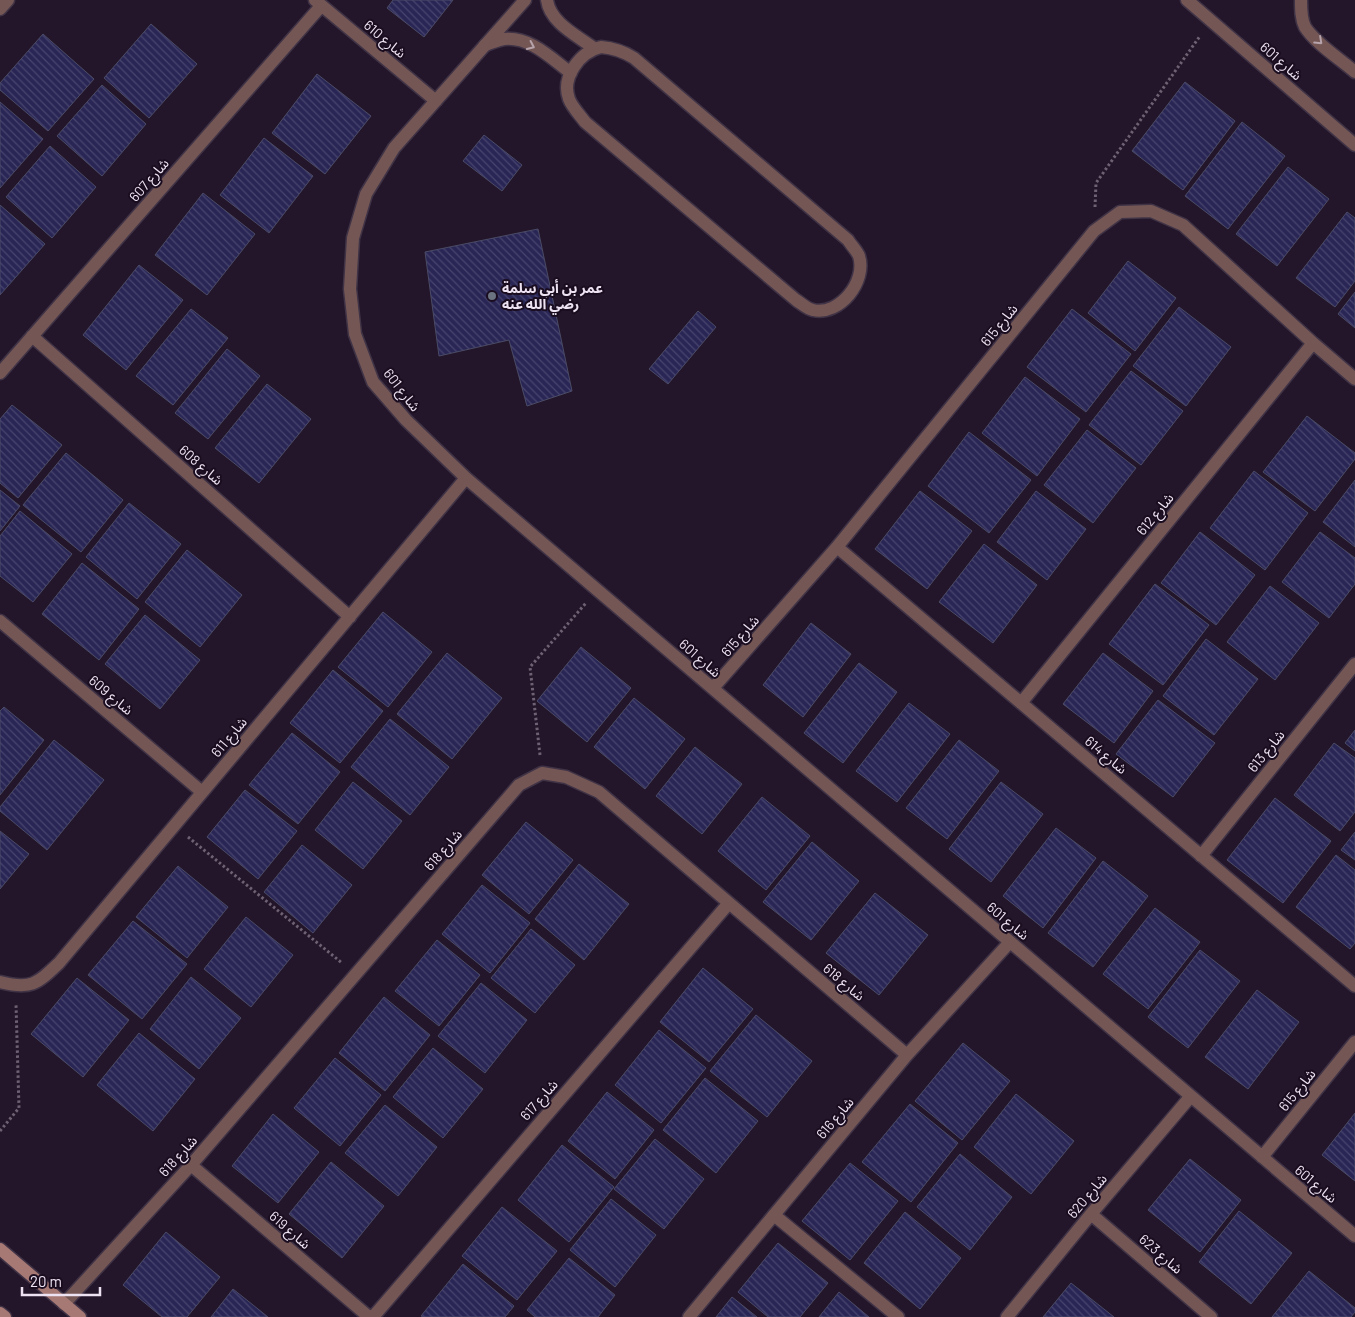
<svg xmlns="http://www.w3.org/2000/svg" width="1355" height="1317" font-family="Barlow,'Noto Sans Arabic',sans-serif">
<defs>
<pattern id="building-back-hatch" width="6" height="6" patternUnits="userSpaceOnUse" patternTransform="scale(1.25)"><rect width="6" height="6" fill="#292656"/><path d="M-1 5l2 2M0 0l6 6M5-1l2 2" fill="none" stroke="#48456f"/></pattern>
</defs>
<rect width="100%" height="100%" fill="#24162a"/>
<path fill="url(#building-back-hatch)" stroke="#4a4b66" d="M393,0H453L424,37L387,8Z
M151,24L197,64L149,118L104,78Z
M43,34L94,79L48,131L0,90V83Z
M317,74L371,116L325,174L272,133Z
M1185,82L1235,121L1183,190L1132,151Z
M102,85L146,124L102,176L57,136Z
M0,102L43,139L0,188Z
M1242,122L1285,156L1228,229L1185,196Z
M484,135L522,165L502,191L463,161Z
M264,138L313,176L269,233L220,195Z
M50,146L96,187L52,238L6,197Z
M1288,167L1329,199L1277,266L1236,234Z
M203,193L255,234L207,295L155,255Z
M0,205L45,244L0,295Z
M1347,212L1355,218V281L1335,307L1296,278Z
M538,229L572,391L527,406L509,340L439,356L425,252Z
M1128,261L1176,298L1135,351L1088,313Z
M139,265L183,300L126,370L83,335Z
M1355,292V328L1338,314Z
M1179,307L1231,347L1186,406L1133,366Z
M191,309L228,338L173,405L136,376Z
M1072,309L1131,354L1086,412L1027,367Z
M698,311L716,327L668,384L649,369Z
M227,349L260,376L208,439L175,413Z
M1131,371L1183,411L1141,465L1089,425Z
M1025,377L1080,419L1037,476L982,433Z
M267,384L311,419L259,483L215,448Z
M12,405L62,445L18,498L0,483V419Z
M1307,416L1355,453V459L1315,511L1263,472Z
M1087,430L1136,468L1093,523L1044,485Z
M969,432L1031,480L989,533L928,486Z
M66,453L123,500L81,552L23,505Z
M1254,471L1308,513L1265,570L1210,528Z
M1355,480V547L1323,522Z
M0,490L20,506L0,531Z
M920,491L972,531L927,589L875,549Z
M1036,491L1086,529L1047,580L997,542Z
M129,503L181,544L137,599L86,557Z
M20,511L72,554L33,602L0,576V536Z
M1200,532L1255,575L1216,625L1161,583Z
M1320,532L1355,558V584L1329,618L1282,582Z
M984,544L1037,585L993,643L939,602Z
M187,550L242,595L200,647L145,602Z
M82,563L139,609L99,660L42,614Z
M1155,584L1209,625L1163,685L1109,644Z
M1270,586L1319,623L1275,680L1227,642Z
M383,612L432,652L388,707L338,667Z
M145,615L200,660L160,709L105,664Z
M811,623L851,654L803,717L763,685Z
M1206,639L1258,679L1214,735L1163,696Z
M581,647L631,688L587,742L537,701Z
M447,653L502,698L452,759L397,714Z
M1103,653L1153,691L1114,743L1063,704Z
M859,663L897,692L843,763L804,733Z
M333,670L383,711L340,763L290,723Z
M634,698L685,739L645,789L594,747Z
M1158,700L1215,743L1173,797L1116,754Z
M909,703L950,734L897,802L856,771Z
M4,707L44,740L0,795V711Z
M390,719L449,767L410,815L351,767Z
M1355,730V751L1345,743Z
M292,733L340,772L298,824L249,785Z
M54,740L104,780L47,850L0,811V807Z
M959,740L999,771L947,839L906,808Z
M1334,743L1355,758V812L1340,831L1294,795Z
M695,747L742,784L702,834L656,796Z
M353,782L402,821L363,869L315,830Z
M1001,782L1043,814L991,882L949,849Z
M245,790L297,831L258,879L207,837Z
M762,797L810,836L766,890L718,851Z
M1275,798L1331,841L1283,903L1227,860Z
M526,822L573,860L529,914L482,875Z
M1056,828L1096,858L1043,928L1003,896Z
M0,831L29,854L0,889Z
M1355,832V860L1341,850Z
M812,842L859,881L811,940L763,902Z
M302,845L352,885L313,933L264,892Z
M1336,855L1355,870V943L1350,949L1296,907Z
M1103,861L1148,896L1093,967L1048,933Z
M579,864L629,904L584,960L535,919Z
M178,866L228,907L187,958L136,917Z
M482,885L530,923L490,973L442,934Z
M875,893L928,935L879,995L826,953Z
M1155,908L1200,942L1148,1009L1103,974Z
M246,917L293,955L251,1007L204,969Z
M133,921L187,964L142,1019L88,975Z
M531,929L575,965L535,1013L491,978Z
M437,940L480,975L439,1026L395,991Z
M1200,950L1240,981L1188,1048L1148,1017Z
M703,968L753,1009L709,1062L660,1022Z
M191,977L241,1018L199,1069L150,1029Z
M77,978L129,1020L83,1077L31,1034Z
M481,983L527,1020L485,1073L438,1036Z
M1257,990L1299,1022L1248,1089L1205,1057Z
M384,997L430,1035L385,1091L339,1053Z
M756,1015L812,1061L767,1117L710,1071Z
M659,1030L706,1068L661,1123L615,1085Z
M139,1033L195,1079L153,1131L97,1085Z
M963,1043L1010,1081L962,1140L915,1101Z
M433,1048L483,1089L443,1138L393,1097Z
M335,1058L381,1095L340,1146L294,1108Z
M705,1078L758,1121L716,1173L663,1130Z
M607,1092L654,1130L615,1179L568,1141Z
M1016,1094L1074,1141L1031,1194L974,1147Z
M910,1104L958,1143L911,1202L862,1162Z
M385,1105L437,1147L398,1196L345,1153Z
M1355,1113V1181L1322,1155Z
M273,1114L319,1152L278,1203L232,1166Z
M655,1139L704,1179L664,1229L614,1189Z
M562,1145L614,1187L569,1242L518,1200Z
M960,1154L1012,1197L970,1250L917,1207Z
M1190,1159L1241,1200L1200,1252L1148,1210Z
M331,1162L384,1206L342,1258L289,1214Z
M850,1163L898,1201L850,1260L802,1221Z
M611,1199L656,1235L615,1287L570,1250Z
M502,1207L557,1251L517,1300L462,1256Z
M1239,1211L1292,1253L1251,1304L1199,1262Z
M905,1212L961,1258L920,1309L864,1263Z
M166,1232L220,1277L187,1317H162L123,1285Z
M778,1243L828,1283L800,1317H768L738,1292Z
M569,1258L615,1295L598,1317H535L527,1310Z
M463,1264L514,1306L505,1317H423L421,1316Z
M1309,1271L1355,1308V1312L1351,1317H1272Z
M1071,1283L1114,1317H1043Z
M233,1289L268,1317H211Z
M839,1292L869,1317H819Z
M732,1297L757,1317H716Z"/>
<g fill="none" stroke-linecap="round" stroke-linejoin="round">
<g stroke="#403346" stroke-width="15">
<path id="lane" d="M547,0C550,23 578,36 595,49
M1301,0C1301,9 1301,19 1305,27C1315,43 1340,59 1355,72
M485,45C491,43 498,40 504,39C530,36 552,59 571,73
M601,47C613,48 623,51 634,58L848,240C851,245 857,251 859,256C867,281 840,316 813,310C807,309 801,303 796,300L585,122C580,115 572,107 569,99C561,77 580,52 601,47Z
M774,1215L898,1317"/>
</g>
<g stroke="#403346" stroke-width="15">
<path id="street" d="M315,0L436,101
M525,0L394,148L366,194L353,238L350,289L355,334L373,382L406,420L466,478L1355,1236
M1187,0L1355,145
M0,9L8,0
M32,336L350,617
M0,373L321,6
M837,547L1355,986
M0,621L202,792
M713,688L837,547L1094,231L1120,212L1151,211L1183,225L1313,343L1355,379
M1021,703L1313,343
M1201,856L1355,664
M0,982C31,990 37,984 59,963L466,478
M1262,1157L1355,1042
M191,1165L369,1317
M1091,1214L1211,1317
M64,1304L191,1165L519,785L542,773L566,777L599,792L907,1055
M373,1317L729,903
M689,1317L907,1055L1010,942
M1007,1317L1091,1214L1191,1096"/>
</g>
<g stroke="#403346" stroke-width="15">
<path id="secondary" d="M0,1249L80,1317
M0,1313L5,1317"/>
</g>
<path stroke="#6d6173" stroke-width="3" stroke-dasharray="2.5 2.5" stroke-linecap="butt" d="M1095,207L1096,183L1200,36
M540,755L530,667L586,603
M188,837L342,963
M0,1131L19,1108L16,1004"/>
<use href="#lane" stroke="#745755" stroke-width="12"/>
<use href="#street" stroke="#745755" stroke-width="12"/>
<use href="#secondary" stroke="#a67975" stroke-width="12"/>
</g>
<defs><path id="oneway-chevron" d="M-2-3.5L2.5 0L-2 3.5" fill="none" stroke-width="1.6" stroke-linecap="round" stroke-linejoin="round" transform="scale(1.25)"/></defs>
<g stroke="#b6a3ab">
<use href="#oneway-chevron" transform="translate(1319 41) rotate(43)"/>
<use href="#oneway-chevron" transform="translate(531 46) rotate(25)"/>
</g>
<circle fill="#6b7280" stroke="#1a0d20" stroke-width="2" cx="492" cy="296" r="5"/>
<g text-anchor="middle" stroke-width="4" stroke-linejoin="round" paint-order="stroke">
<g font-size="14" fill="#ece2f1" stroke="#1a0d20">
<text transform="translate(385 39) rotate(40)" y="5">شارع 610</text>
<text transform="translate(1281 61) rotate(41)" y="5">شارع 601</text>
<text transform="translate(149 180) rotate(-49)" y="5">شارع 607</text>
<text transform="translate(999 325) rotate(-51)" y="5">شارع 615</text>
<text transform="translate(402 390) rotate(52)" y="5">شارع 601</text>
<text transform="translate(201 465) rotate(41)" y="5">شارع 608</text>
<text transform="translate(1155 514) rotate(-51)" y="5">شارع 612</text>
<text transform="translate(740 636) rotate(-49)" y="5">شارع 615</text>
<text transform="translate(700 658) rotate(41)" y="5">شارع 601</text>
<text transform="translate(111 695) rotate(40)" y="5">شارع 609</text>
<text transform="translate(229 737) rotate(-50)" y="5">شارع 611</text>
<text transform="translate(1266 751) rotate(-51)" y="5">شارع 613</text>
<text transform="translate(1106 755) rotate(40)" y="5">شارع 614</text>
<text transform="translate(443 850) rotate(-49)" y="5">شارع 618</text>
<text transform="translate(1008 921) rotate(40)" y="5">شارع 601</text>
<text transform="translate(844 982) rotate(40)" y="5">شارع 618</text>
<text transform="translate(1297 1090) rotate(-51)" y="5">شارع 615</text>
<text transform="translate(539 1100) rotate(-49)" y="5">شارع 617</text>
<text transform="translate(835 1118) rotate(-50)" y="5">شارع 616</text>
<text transform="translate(178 1156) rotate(-48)" y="5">شارع 618</text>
<text transform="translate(1316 1184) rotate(40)" y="5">شارع 601</text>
<text transform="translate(1087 1196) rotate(-50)" y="5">شارع 620</text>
<text transform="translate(290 1230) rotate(41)" y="5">شارع 619</text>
<text transform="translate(1161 1254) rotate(41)" y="5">شارع 623</text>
</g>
<g font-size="14" font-weight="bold" fill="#ece2f1" stroke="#1a0d20" text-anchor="start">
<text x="502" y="293">عمر بن أبي سلمة<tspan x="502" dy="16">رضي الله عنه</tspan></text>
</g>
</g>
<path d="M22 1287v8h78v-8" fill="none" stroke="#ece2f1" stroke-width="2.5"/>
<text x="30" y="1287" font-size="15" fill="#ece2f1" stroke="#1a0d20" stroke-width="4" paint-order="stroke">20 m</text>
</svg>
